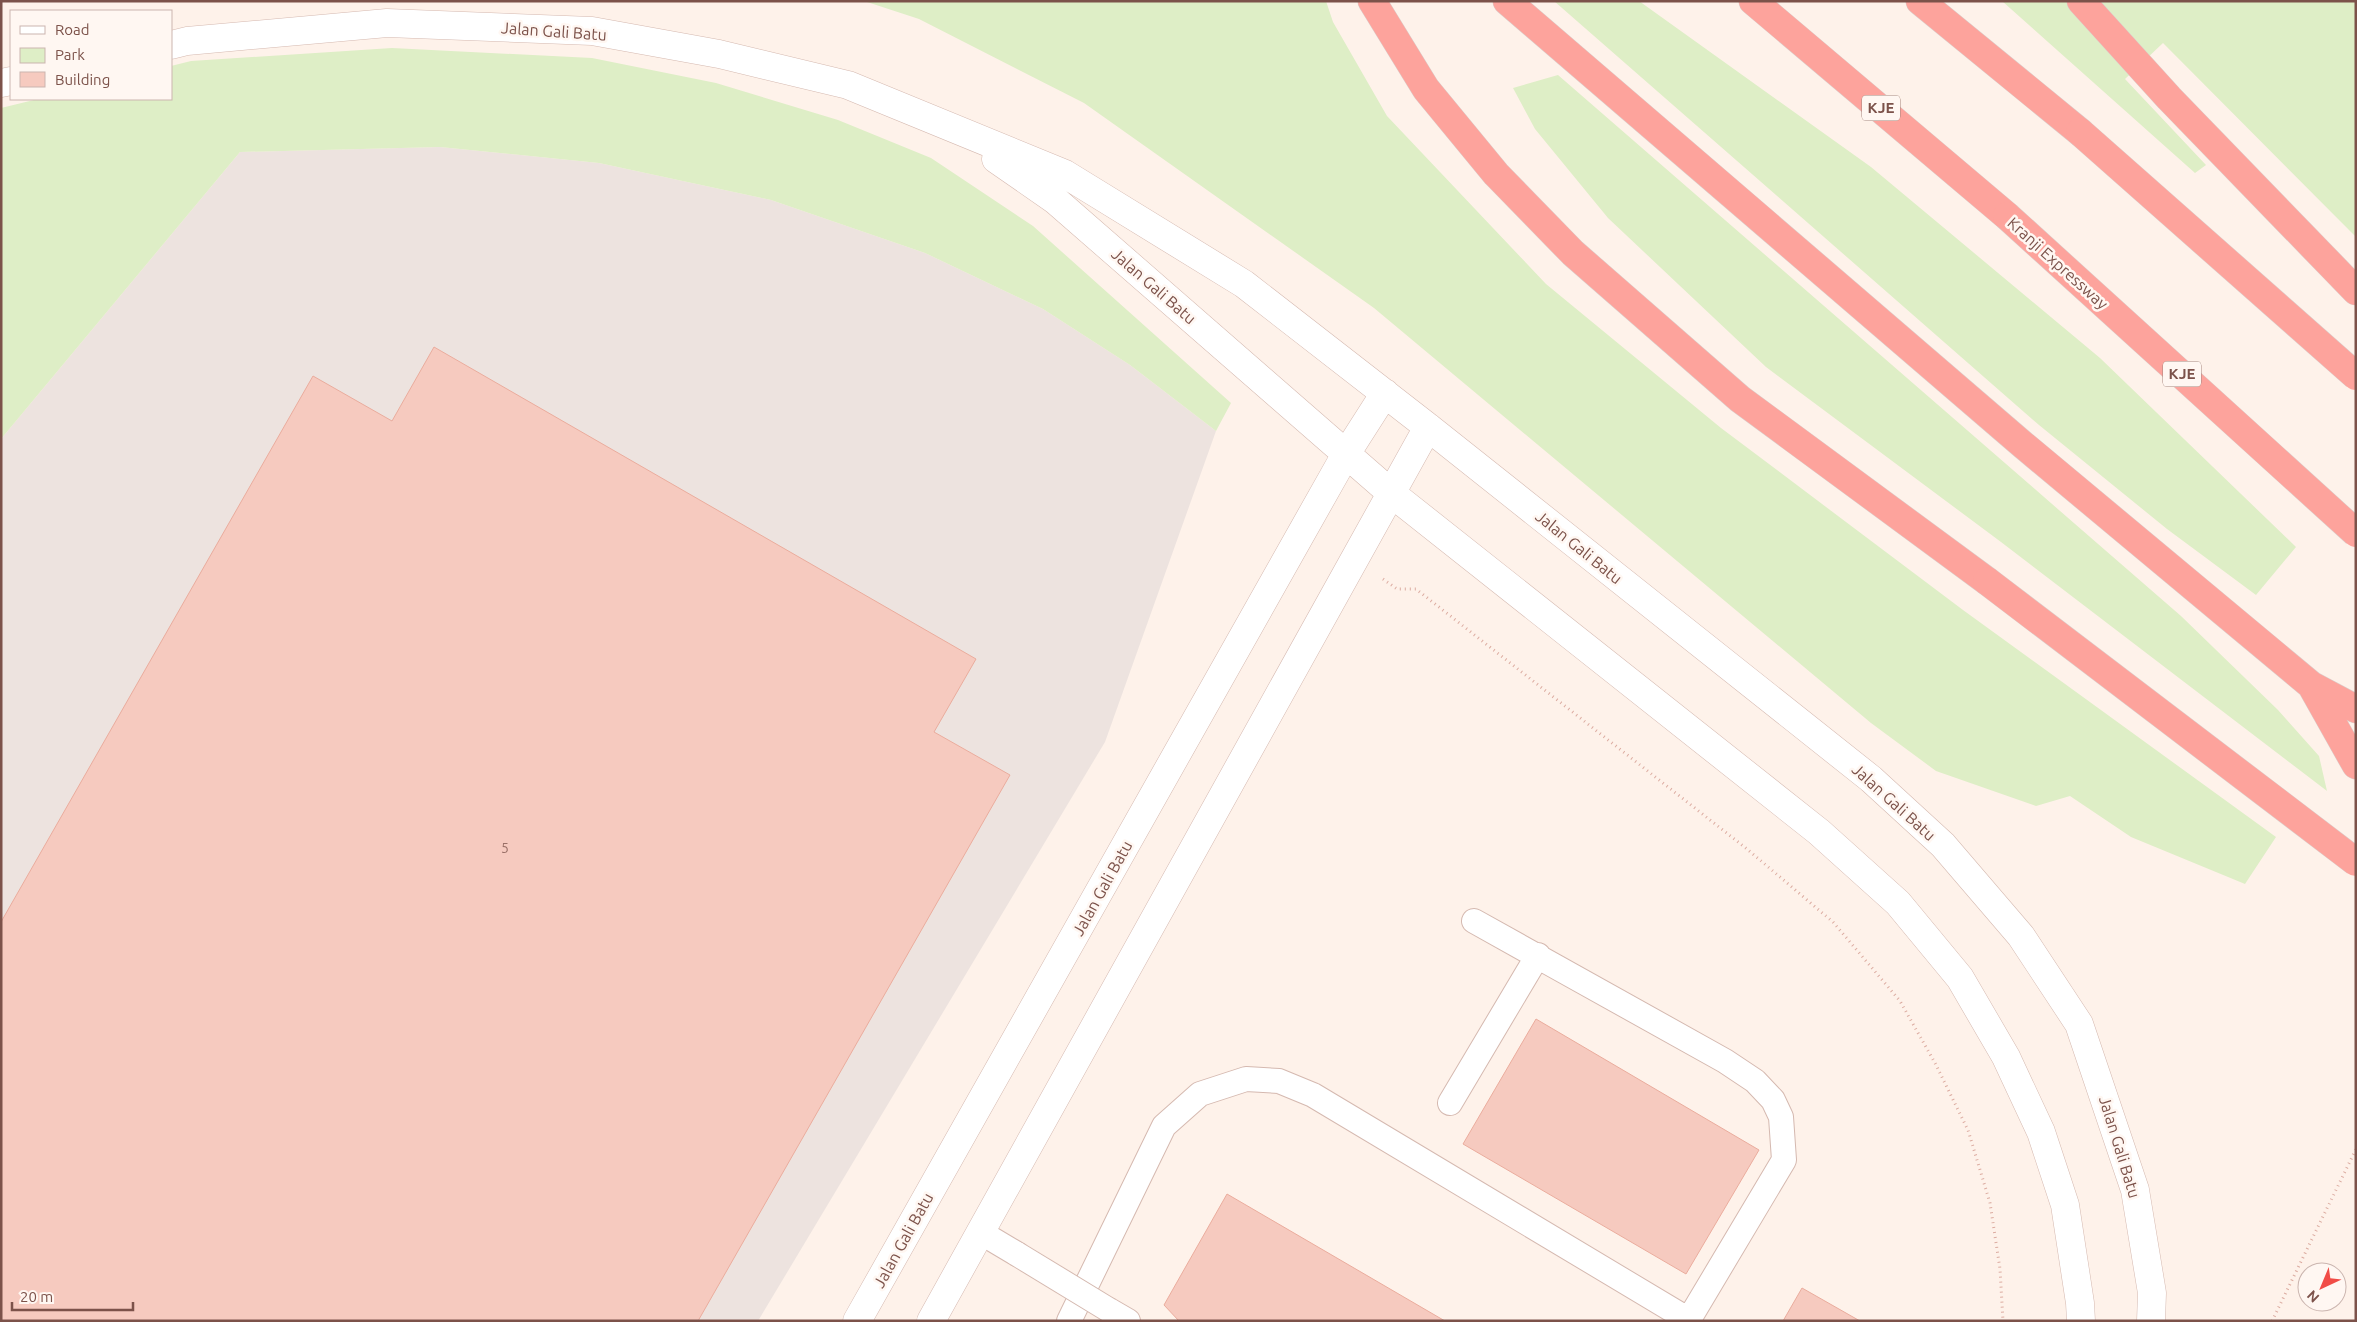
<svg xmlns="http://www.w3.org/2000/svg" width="2357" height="1322" font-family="Ubuntu,sans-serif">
<rect width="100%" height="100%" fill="#fef2ea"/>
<path fill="#ede3df" d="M440,147L599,163L771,200L925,253L1043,309L1130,365L1216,431L1105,742L758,1321H1V439L240,152Z"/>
<path fill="#deeec6" d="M864,1H1326L1333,22L1387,116L1546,284L1721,428L1963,610L2276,837L2245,884L2131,837L2070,796L2036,806L1936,771L1871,723L1374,308L1084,103L919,19Z
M1554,1H1639L1871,167L2100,358L2296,547L2256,595L2167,529L2039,425Z
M2002,1H2356V237L2163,43L2125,79L2206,165L2195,173Z
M392,48L592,58L716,83L838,120L931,158L1033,226L1231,403L1216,431L1130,365L1043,309L925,253L771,200L599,163L440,147L240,152L1,439V108L38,99H171V66L191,61Z
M1558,75L2181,616L2278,710L2319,756L2327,791L2001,542L1766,367L1608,218L1535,129L1513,88Z"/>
<path fill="#f6cabf" stroke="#eaac9d" d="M434,347L976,659L934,732L1010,775L698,1321H1V922L313,376L392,421Z
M1536,1019L1759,1150L1686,1274L1463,1144Z
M1227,1194L1445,1321H1179L1164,1305Z
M1802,1288L1860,1321H1783Z"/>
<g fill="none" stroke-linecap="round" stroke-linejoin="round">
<g stroke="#d5b9b0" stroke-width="26">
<path id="service" d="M1474,921L1725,1061L1755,1081L1773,1100L1781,1117L1784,1160L1688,1321
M1450,1103L1538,955
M980,1232L1017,1254
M1109,1310L1128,1321
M1069,1321L1164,1126L1200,1094L1246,1079L1279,1081L1313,1095L1689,1320"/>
</g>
<g stroke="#d5b9b0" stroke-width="29">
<path id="minor" d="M171,45L187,41L387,23L592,31L719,54L848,85L1065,174L1244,284L1428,427L1871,779L1943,845L2021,936L2079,1024L2135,1190L2152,1293L2151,1321
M1,83L11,81
M996,159L1055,200L1391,493L1819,832L1898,903L1960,978L2006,1057L2041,1132L2065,1205L2080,1303L2081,1321
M857,1321L1346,454L1385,393
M931,1321L1428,427"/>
</g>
<g stroke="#dacfcc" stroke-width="29">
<path id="motorway" d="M1372,1L1426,89L1496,174L1573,253L1740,399L1987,581
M1507,1L2022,444L2311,685L2356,709
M1753,1L2007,216
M1920,1L2080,132
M2081,1L2169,98L2356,291
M2311,685L2356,765"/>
</g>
<path stroke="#dcaca1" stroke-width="3" stroke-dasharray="1 4" stroke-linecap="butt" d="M1383,579L1397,589H1416L1747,849L1833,922L1900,1001L1935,1063L1968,1130L1990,1203L2000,1269L2003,1321
M2272,1321L2356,1149"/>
<use href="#service" stroke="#fff" stroke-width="24"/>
<use href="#minor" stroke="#fff" stroke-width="28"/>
<use href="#motorway" stroke="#fda39c" stroke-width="28"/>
<g stroke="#d5b9b0" stroke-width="26" stroke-linecap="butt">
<path id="service-bridge" d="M1017,1254L1109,1310"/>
</g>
<g stroke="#dacfcc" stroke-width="29" stroke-linecap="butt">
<path id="motorway-bridge" d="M2080,132L2356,376
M2007,216L2356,533
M1987,581L2356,862"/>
</g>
<use href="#service-bridge" stroke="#fff" stroke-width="24"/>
<use href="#motorway-bridge" stroke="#fda39c" stroke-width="28"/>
</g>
<g text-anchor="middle" stroke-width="5" stroke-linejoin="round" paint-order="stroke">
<g font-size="14" fill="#9a7067">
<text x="505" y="853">5</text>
</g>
<g fill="#fff7f2" stroke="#a3847c" stroke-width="1">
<rect x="1862" y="95.5" width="38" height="25" rx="4"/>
<rect x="2163" y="361.5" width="38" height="25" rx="4"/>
</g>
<g font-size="15" font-weight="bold" fill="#7c524a">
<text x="1881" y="113">KJE</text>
<text x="2182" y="379">KJE</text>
</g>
<g font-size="16" fill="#7c524a" stroke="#fff7f2">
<text transform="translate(554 31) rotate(4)" y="6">Jalan Gali Batu</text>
<text transform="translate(2058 263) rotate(42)" y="6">Kranji Expressway</text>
<text transform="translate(1154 286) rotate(41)" y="6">Jalan Gali Batu</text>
<text transform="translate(1579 547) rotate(39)" y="6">Jalan Gali Batu</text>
<text transform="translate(1894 802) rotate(42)" y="6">Jalan Gali Batu</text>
<text transform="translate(1102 888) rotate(-61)" y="6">Jalan Gali Batu</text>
<text transform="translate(2120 1147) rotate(73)" y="6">Jalan Gali Batu</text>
<text transform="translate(903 1240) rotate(-61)" y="6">Jalan Gali Batu</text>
</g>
</g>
<rect width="2357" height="1322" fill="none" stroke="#7c524a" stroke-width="5"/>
<rect x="10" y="10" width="162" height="90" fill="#fff7f2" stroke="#cbb5af"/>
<rect x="20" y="26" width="25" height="8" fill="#ffffff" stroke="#cbb5af"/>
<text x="55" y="35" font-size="15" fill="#7c524a">Road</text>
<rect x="20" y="48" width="25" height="15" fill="#deeec6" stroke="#cbb5af"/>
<text x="55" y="60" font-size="15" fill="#7c524a">Park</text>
<rect x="20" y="72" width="25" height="15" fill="#f6cabf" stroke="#cbb5af"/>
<text x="55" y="85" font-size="15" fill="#7c524a">Building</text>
<g transform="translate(2322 1287) rotate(224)"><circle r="24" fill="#fff7f2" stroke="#cbb5af"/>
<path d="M0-4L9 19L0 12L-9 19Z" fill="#f14c46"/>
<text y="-8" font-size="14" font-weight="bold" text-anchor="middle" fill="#7c524a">N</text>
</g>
<path d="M12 1302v8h121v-8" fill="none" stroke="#7c524a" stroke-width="2.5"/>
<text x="20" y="1302" font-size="15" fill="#7c524a" stroke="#fff7f2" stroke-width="4" paint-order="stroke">20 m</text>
</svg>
